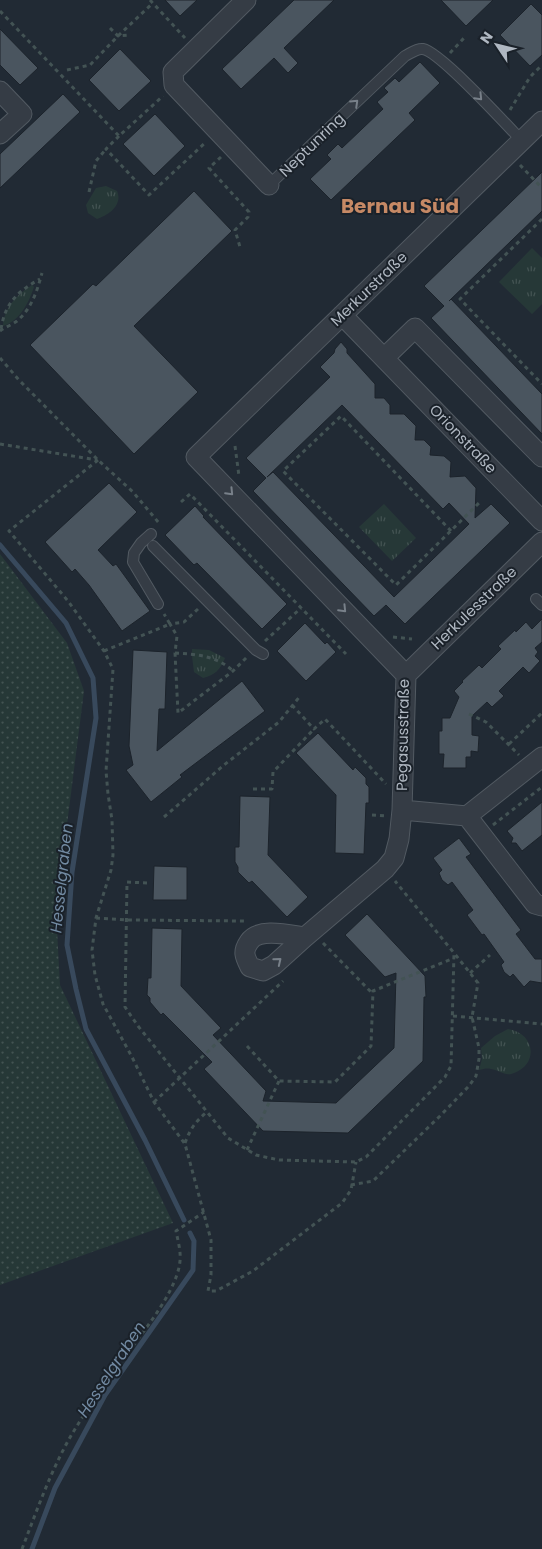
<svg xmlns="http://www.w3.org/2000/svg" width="542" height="1549" font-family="Poppins,sans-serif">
<defs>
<pattern id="grass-dots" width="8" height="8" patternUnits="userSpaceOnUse" patternTransform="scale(1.25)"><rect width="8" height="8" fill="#263837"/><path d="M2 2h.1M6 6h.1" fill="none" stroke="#435352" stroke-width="1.8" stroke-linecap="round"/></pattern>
<pattern id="park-tufts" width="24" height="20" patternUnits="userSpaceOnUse" patternTransform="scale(1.25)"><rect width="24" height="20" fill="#263837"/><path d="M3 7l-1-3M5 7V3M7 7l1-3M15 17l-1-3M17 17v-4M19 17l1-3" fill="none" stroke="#435352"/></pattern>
</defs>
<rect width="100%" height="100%" fill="#212a34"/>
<path fill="url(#grass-dots)" d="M0,554L67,643L84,691L56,911L60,985L173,1223L0,1285Z"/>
<path fill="url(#park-tufts)" d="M106,186L117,191C123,205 109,215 97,219L88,213L86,205L96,188Z
M532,248L542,258V304L532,314L499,282Z
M32,285L34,287C29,302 20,321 3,326C4,307 17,295 32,285Z
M384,504L416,538L392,561L359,527Z
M192,649L209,650L225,658C220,670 215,675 203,678L194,672L192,656Z
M508,1029C535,1033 539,1064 514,1073C505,1077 500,1070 491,1069C487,1068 483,1069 479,1070L482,1059L481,1048L495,1036Z"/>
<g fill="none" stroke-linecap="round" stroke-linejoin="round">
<path stroke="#38495c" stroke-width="5" d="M0,545L66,623L93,678L96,718L72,872L67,945L76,989L86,1029L145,1140L184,1220
M32,1549L55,1488L105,1395L193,1270L194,1241L190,1233"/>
</g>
<path fill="#4a555f" stroke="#1c232b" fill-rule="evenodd" d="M165,0H197L180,16Z
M294,0H334L284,48L298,63L288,73L274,58L241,89L222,69Z
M441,0H493L466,26Z
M531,4L542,15V55L530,66L500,35Z
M0,29L38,68L20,85L0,65Z
M120,49L151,81L119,111L89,80Z
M420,62L440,83L409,113L415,120L331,200L310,179L331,159L327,155L338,144L342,148L383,109L377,102L388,92L384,88L395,78L399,82Z
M63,94L80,112L0,188V154Z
M155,114L185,146L154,176L123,144Z
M542,172V211L449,301L451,299L542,394V434L431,318L444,306L424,286Z
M194,191L232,231L134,326L198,392L134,454L30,345L93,284L96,286Z
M341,342L347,349V353L375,384V398H384L390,405V414H404L416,426L415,440H424L431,447L430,455L444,456L451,462L450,477L465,476L476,488L475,518L491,504L510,523L405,624L386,605L374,616L253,491L266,478L246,458L330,377L320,367L334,353L335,349ZM342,405L443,509L449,503L469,524L394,597L273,472L267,477Z
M109,483L137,512L98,550L113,566L116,564L150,611L122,631L89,585L75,569L72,572L45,542Z
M195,506L204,516L203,517L287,604L262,629L197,563L194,565L165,535Z
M542,619V642L535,648L538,652L535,656L540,661L529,673L523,667L499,691L504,696L492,707L487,702L472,716V735L479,736L478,752L471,751V757H466V768H443L444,754H439V731H442V718H450L459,697L454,691L463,682L462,681L479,665L482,668L501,649L498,646L515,630L516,632L526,622L532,629Z
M305,623L325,644L327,642L336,652L306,681L277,651Z
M133,650L167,652L165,709H159L157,751L242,681L265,711L180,775L182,777L151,802L126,770L133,765L129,746Z
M318,733L353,770L355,767L366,778V784L369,787V803H366L364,854L335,853L336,795L296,753Z
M240,796L270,797L268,855L308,897L287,917L252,881L249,883L238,872V867L235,862V847H239Z
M542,802V835L522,851L516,843H511L513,838L507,831Z
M459,838L471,854L466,857L521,930L516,934L535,959H542V983L530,981L524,987L513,974L510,977L504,972L501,965L504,962L484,934L482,935L467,915L473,910L452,882L448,885L442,880L439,873L442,870L433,858Z
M154,866L187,867V900H153Z
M367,914L425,976L426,997H424L423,1061L348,1133L263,1131L204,1069L212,1062L163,1013L161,1015L150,1002V998L147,995L148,978H151L152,928L182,929L181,986L221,1028L213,1035L266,1091L263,1101L336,1103L394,1048L396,973L385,977L345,935Z"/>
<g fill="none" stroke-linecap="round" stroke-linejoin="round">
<g stroke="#525a62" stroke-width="12">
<path id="service" d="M269,185L405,56C411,53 417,48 423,49C440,52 506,124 522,141
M151,534L141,543L134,553L133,562L158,604
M153,546L256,650L263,654
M536,599L542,605"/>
</g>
<g stroke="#525a62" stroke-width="21">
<path id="minor" d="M246,0L173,72L174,85L269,185
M0,91L22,114L0,134
M342,315L542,521
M384,358L415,328L542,457
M406,675L542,542
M402,810L467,816L542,757
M467,816L535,904L542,906
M305,937C290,935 258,927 249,942C242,952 245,957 250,967L263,971L274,965L305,937L385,869L394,858L399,839L402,810L406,675L196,457L542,121"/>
</g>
<path stroke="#435354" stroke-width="3" stroke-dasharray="4 4" stroke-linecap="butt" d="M150,0L185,38
M0,11L119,136L163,96
M110,28L118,36L130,35
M450,53L464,38
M67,70L90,65L118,36L153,3
M510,110L530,77L542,65
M119,136L106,149L149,195L206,142
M221,157L209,168L249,212L248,217L235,230L240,247
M520,165L542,188
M89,192L96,161L106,149
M542,219L460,299L542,384
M1,329C5,303 18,291 40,279
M0,331C5,327 12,325 17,321C32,308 37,291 42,273
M0,358L19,380L98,460L133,492L159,523
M0,444L97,460
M235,446L239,476
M98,460L9,531L68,601L104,651L113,669L106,771L108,794L112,820L113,855L111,870L96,918L92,950L95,975L103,1004L132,1057L154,1102L185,1144L211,1240V1275L208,1291H216L253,1271L342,1203L351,1190L356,1162
M181,502L190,494L346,654
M451,531L341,416L283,471L396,585L480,502
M198,609L184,622L170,624L177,636L175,653L178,713L233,671L247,657
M393,637L412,639
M265,641L301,608
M104,651L170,624L164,614
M175,653C196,654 217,656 233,671
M292,705L314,729L325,719L386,784
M469,714L486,722L519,755
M509,744L542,713
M253,789H272L273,772L314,729
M372,815L386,816
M164,817L224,765L279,722L301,695
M493,825L542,787
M147,883L127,882L125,1007L138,1026L228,1138L256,1155L279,1160L356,1162L366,1157L445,1077L451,1066L454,953L395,881
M96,918L127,920L244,921
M323,943L373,994
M470,973L490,955
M453,1016L542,1024
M247,1046L279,1081L335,1082L371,1046L373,991L454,958
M154,1102L283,981
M185,1143C190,1129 196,1121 207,1112
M247,1150L279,1081
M351,1185L373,1181L440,1116L469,1086L476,1076L479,1059V1048L472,1017L478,983L454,953
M22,1549C37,1510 51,1470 72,1434C83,1416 95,1397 107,1380C128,1350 177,1296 180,1261C181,1251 178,1241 176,1231L204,1212"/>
<use href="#service" stroke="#353c45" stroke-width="10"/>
<use href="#minor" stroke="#353c45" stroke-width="19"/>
</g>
<defs><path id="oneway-chevron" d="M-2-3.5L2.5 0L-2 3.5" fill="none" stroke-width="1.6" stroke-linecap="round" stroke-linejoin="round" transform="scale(1.25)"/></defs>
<g stroke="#788089">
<use href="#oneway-chevron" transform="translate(479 97) rotate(46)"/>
<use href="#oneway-chevron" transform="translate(355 103) rotate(-44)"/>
<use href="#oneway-chevron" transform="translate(230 492) rotate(46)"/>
<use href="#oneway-chevron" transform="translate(343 609) rotate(46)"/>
<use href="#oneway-chevron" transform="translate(278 961) rotate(-39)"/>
</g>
<g text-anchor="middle" stroke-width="4" stroke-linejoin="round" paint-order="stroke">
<g font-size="15" fill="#afb7c1" stroke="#1a2129">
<text transform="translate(312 145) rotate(-44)" y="5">Neptunring</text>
<text transform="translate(369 289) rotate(-44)" y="5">Merkurstraße</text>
<text transform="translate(463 439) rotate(46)" y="5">Orionstraße</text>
<text transform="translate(474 608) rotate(-44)" y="5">Herkulesstraße</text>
<text transform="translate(403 735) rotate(-89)" y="5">Pegasusstraße</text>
</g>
<g font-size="16" font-style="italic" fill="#728aa2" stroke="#1a2129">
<text transform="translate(61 878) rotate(-84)" y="6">Hesselgraben</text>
<text transform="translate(111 1369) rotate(-57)" y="6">Hesselgraben</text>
</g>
<g font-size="20" font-weight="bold" fill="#c68965" stroke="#1a2129">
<text x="400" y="213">Bernau Süd</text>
</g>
</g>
<g transform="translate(497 45) rotate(305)" stroke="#1a2129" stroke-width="4" paint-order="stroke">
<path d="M0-4L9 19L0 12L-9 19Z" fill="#afb7c1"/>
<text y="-8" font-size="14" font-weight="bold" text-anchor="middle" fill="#afb7c1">N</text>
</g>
</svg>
